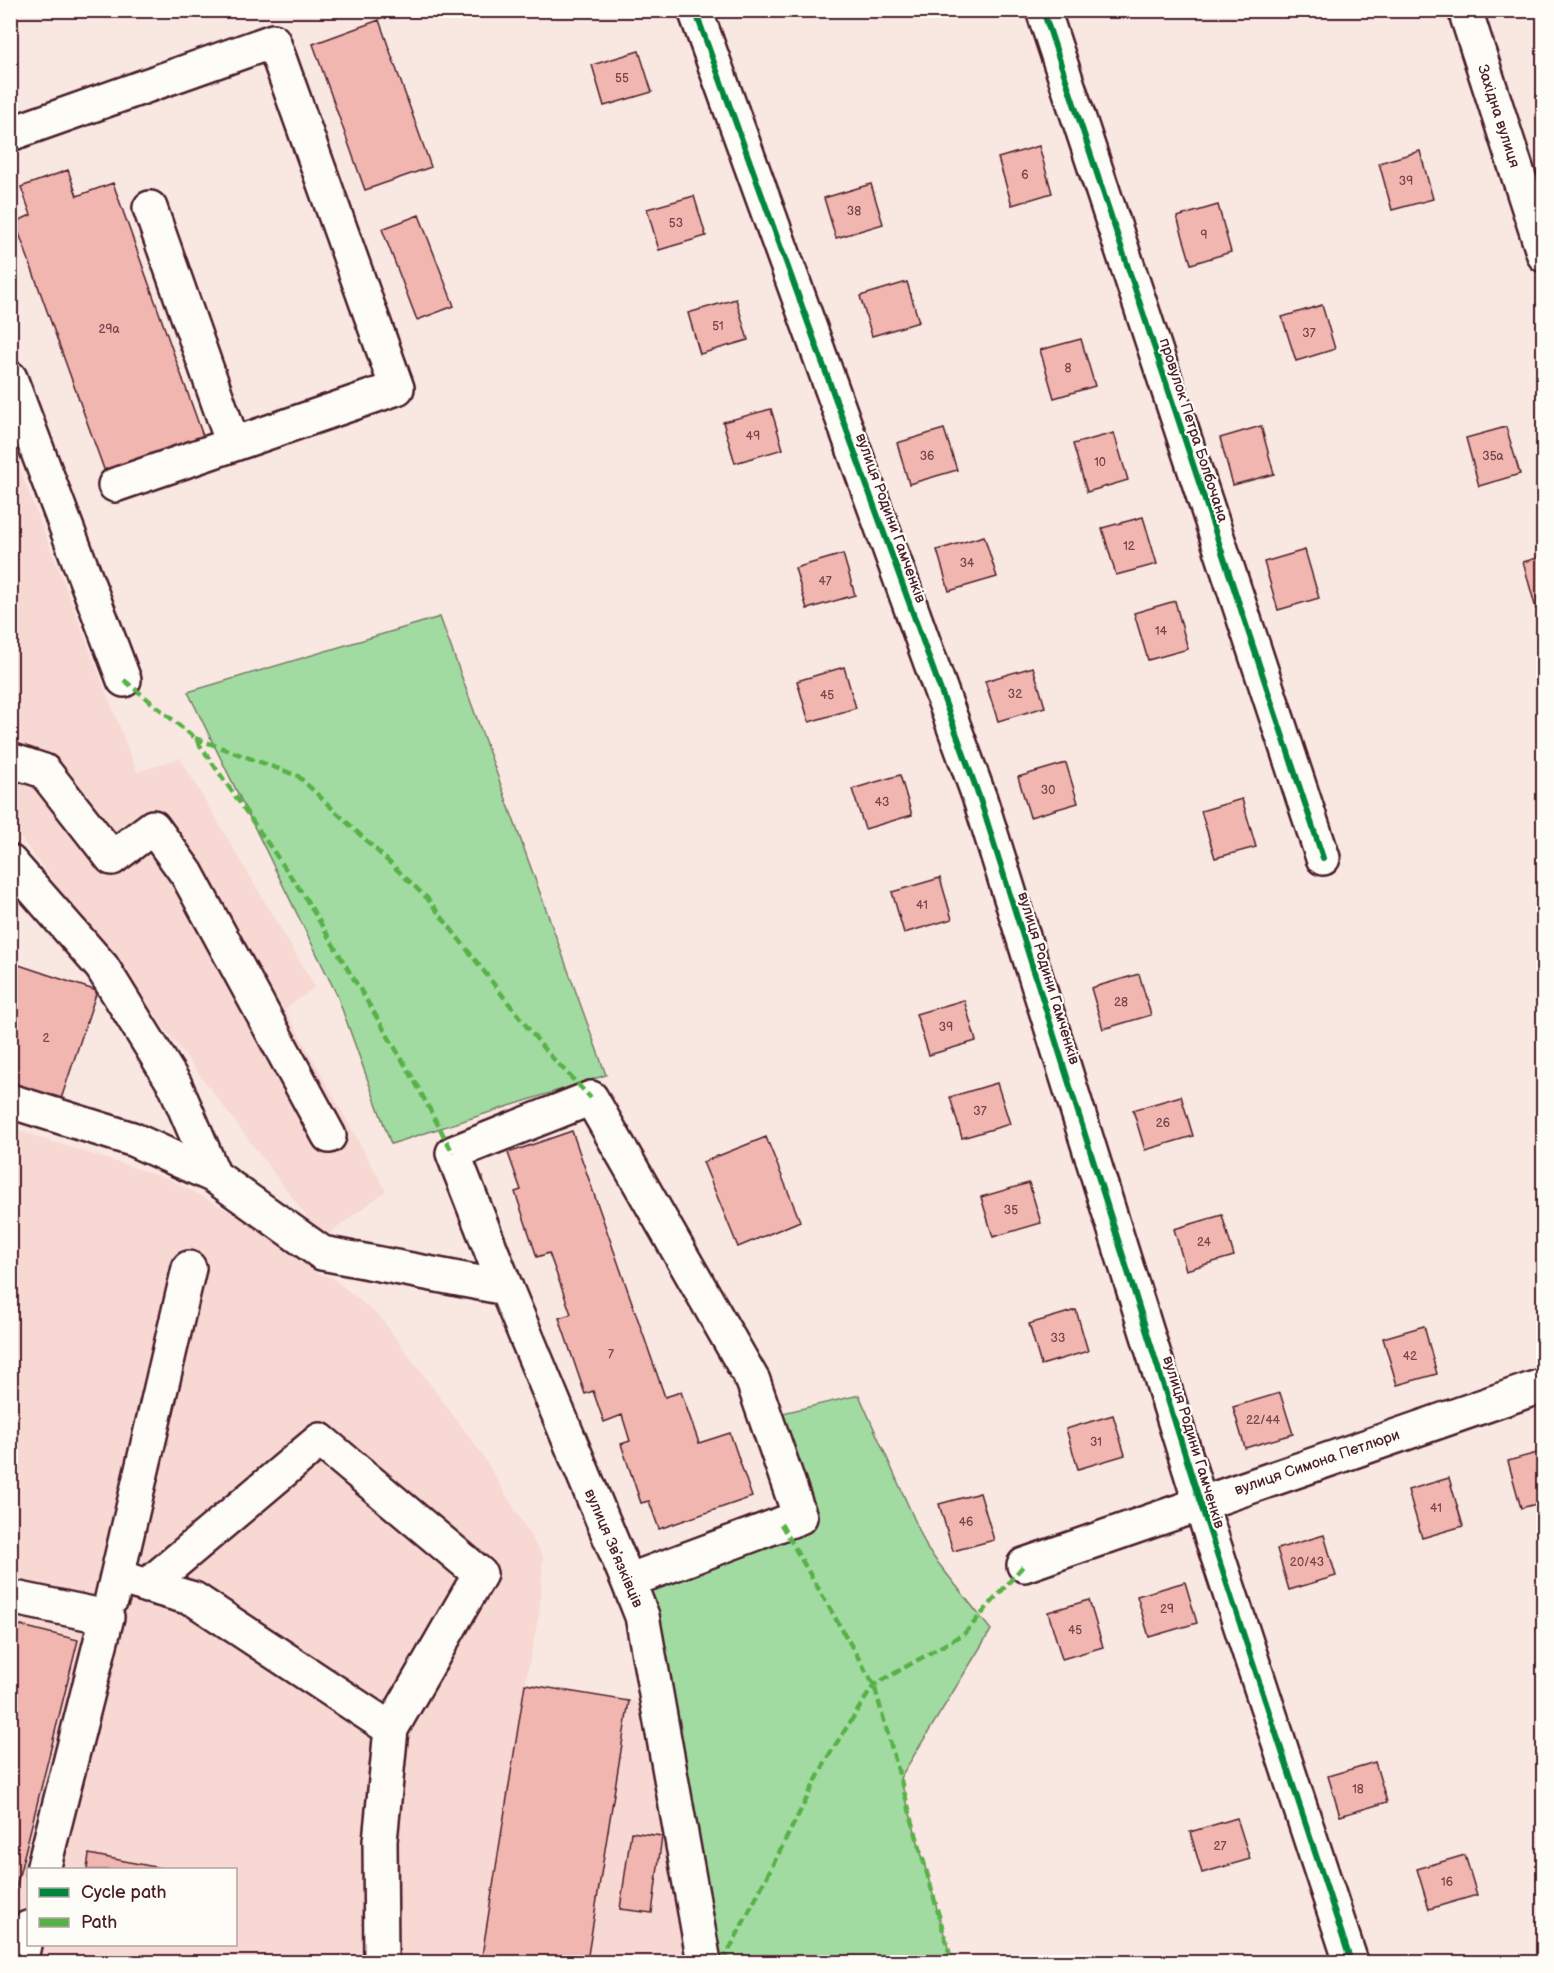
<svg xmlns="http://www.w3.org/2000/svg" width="1554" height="1973" font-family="'Balsamiq Sans',sans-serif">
<rect width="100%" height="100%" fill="#f9e7e1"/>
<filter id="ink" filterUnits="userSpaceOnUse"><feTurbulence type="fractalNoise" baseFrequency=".0167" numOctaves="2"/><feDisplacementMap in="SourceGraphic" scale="12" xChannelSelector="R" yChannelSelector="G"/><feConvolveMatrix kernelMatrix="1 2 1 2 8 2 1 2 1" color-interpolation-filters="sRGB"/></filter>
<g filter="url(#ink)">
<path fill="#f7d8d2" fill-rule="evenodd" d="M10,444L137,772L180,758L315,987L285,1009L386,1191L323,1238L11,825Z
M10,1128L169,1179L242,1218L318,1274L331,1277L380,1317L481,1453L543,1557L539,1614L525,1684L642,1703L667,1835L686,1962H11ZM28,1870H236V1944H28Z"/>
<path fill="#a1dba1" stroke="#767d66" stroke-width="1.5" d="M440,617L606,1075L391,1144L337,995L188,692Z
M859,1395L928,1550L991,1630L900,1778L952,1962H704L628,1581L800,1517L766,1417Z"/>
<path fill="#f1b6af" stroke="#4a1f2b" stroke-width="1.5" d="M379,20L431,167L365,190L313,44Z
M639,51L652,92L604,106L592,65Z
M1039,146L1052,193L1012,205L998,158Z
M1420,151L1433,199L1392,210L1379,163Z
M68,170L77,196L113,183L203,436L105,472L15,222L31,215L21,187Z
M871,184L883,224L836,238L824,198Z
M694,196L706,236L659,250L647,209Z
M1218,205L1231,252L1191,264L1177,217Z
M419,215L454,306L417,320L382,229Z
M907,282L919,322L872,336L860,296Z
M736,299L748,340L700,354L688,313Z
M1322,305L1335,349L1296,361L1282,317Z
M1081,339L1095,386L1054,398L1040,350Z
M771,409L783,449L735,463L723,422Z
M1261,426L1274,474L1233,485L1220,438Z
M1506,427L1520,474L1479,486L1466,438Z
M944,429L957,470L909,484L897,443Z
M1114,433L1128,480L1087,492L1073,444Z
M1143,517L1157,564L1116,575L1102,528Z
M984,536L997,577L949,591L937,550Z
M1305,550L1319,598L1278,610L1264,562Z
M843,554L855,595L807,609L795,568Z
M1544,556V607L1536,609L1523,562Z
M1175,601L1188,649L1148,660L1134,613Z
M844,667L856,708L809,722L797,681Z
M1033,667L1045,707L998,721L985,681Z
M1066,763L1078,803L1030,817L1018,777Z
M900,775L912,815L865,829L852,789Z
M1242,799L1256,847L1215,858L1201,811Z
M940,878L952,919L904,933L892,892Z
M10,962L97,991L60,1102L10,1085Z
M1139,974L1151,1015L1103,1029L1091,988Z
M964,1000L976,1041L929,1055L916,1014Z
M997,1083L1010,1124L962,1138L950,1097Z
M1181,1096L1193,1136L1145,1150L1133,1110Z
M572,1131L665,1397L681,1392L699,1443L730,1433L752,1497L659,1529L649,1501L641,1503L621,1444L630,1441L622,1415L604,1422L593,1391L585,1394L559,1318L571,1314L549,1253L537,1257L515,1192L521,1190L508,1153Z
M766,1137L800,1221L738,1247L703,1162Z
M1029,1183L1041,1223L993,1237L981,1197Z
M1222,1215L1234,1256L1186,1270L1174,1229Z
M1076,1310L1088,1351L1041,1365L1029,1324Z
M1424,1326L1437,1374L1397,1385L1383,1338Z
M1280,1393L1293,1434L1245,1448L1233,1407Z
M1113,1415L1125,1455L1078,1469L1066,1429Z
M1544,1451V1502L1521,1508L1508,1461Z
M1449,1478L1463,1526L1422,1538L1408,1490Z
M980,1493L994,1540L953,1551L939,1504Z
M1324,1535L1336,1576L1289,1590L1277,1549Z
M1185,1582L1197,1623L1149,1637L1137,1596Z
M1089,1600L1103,1647L1062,1659L1048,1612Z
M10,1623L78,1640L10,1912Z
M525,1684L629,1701L587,1961L582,1962H481Z
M1375,1762L1387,1802L1340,1816L1328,1776Z
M1237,1818L1250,1859L1202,1873L1190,1832Z
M631,1832L662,1836L652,1913L620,1909Z
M89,1854L170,1870H87Z
M1465,1855L1477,1895L1429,1909L1417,1869Z"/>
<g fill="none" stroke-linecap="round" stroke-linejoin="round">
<g stroke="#4a1f2b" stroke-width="38">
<path id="minor" d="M695,10L980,799L1200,1502L1351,1962
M1043,10L1323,858
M1465,10L1544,255
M10,134L273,41L397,388L115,485
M150,208L233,444
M10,378L124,680
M10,760L44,771L112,858L153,827L187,874L329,1136
M10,862L102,967L175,1085L214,1176
M10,1101L132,1139L214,1176L322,1253L506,1288
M1024,1565L1544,1385
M117,1577L194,1599L391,1729L480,1574L320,1440L147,1586
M628,1581L800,1517L753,1381L591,1098L453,1153L500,1273L506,1288L628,1581L642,1616L704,1962
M10,1597L107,1617L43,1870
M112,1598L189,1268
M20,1962L28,1928
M381,1962L380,1841L391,1729"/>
</g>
<use href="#minor" stroke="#fdfcf7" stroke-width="33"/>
<path stroke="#57b146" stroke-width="4.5" stroke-dasharray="9 4.5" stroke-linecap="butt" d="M124,680L195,738L303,894L413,1078L453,1153
M195,738L298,776L427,898L545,1050L591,1098
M781,1524L874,1685L952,1962
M723,1962L829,1755L874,1685L965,1633L1024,1565"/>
<g stroke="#fdfcf7" stroke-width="10">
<path id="cycleway" d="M695,10L980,799L1200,1502L1351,1962
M1043,10L1323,858"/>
</g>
<use href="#cycleway" stroke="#00873e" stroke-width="6"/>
</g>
</g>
<g text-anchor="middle" stroke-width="4.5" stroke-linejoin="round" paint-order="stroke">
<g font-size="12" fill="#74454c">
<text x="622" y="82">55</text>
<text x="1025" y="179">6</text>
<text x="1406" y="185">39</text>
<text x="854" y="215">38</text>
<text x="676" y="227">53</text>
<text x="1204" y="239">9</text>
<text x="718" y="330">51</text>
<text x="109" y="333">29а</text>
<text x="1309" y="337">37</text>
<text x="1068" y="372">8</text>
<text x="753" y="440">49</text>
<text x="927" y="460">36</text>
<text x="1493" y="460">35а</text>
<text x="1100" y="466">10</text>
<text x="1129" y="550">12</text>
<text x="967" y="567">34</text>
<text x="825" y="585">47</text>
<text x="1161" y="635">14</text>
<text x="1015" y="698">32</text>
<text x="827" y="699">45</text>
<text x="1048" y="794">30</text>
<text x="882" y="806">43</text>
<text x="922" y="909">41</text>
<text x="1121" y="1006">28</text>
<text x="946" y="1031">39</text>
<text x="46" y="1042">2</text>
<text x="980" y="1115">37</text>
<text x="1163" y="1127">26</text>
<text x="1011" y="1214">35</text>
<text x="1204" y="1246">24</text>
<text x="1058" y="1342">33</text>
<text x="611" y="1358">7</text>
<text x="1410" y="1360">42</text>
<text x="1263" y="1424">22/44</text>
<text x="1096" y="1446">31</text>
<text x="1436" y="1512">41</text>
<text x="966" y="1526">46</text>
<text x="1307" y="1566">20/43</text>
<text x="1167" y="1613">29</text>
<text x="1075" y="1634">45</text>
<text x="1358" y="1793">18</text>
<text x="1220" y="1850">27</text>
<text x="1447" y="1886">16</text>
</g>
<g font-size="15" fill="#4a1f2b" stroke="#fdfcf7">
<text transform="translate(1499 116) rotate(72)" y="5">Західна вулиця</text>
<text transform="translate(1194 430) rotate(72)" y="5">провулок Петра Болбочана</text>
<text transform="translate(891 518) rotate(70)" y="5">вулиця Родини Гамченків</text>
<text transform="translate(1049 978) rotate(73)" y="5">вулиця Родини Гамченків</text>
<text transform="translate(1194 1442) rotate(73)" y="5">вулиця Родини Гамченків</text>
<text transform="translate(1317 1462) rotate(-19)" y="5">вулиця Симона Петлюри</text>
<text transform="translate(614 1548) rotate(67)" y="5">вулиця Звʼязківців</text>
</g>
</g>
<rect width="1554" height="1973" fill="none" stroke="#fdfcf7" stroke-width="36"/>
<rect x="18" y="18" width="1518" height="1937" fill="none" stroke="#4a1f2b" stroke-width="2" filter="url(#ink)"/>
<rect x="27" y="1868" width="210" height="78" fill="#fdfcf7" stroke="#b5a4a5" stroke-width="1.5"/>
<rect x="39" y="1888" width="30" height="9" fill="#00873e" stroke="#b5a4a5" stroke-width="1.5"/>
<text x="81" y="1898" font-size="18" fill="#4a1f2b">Cycle path</text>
<rect x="39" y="1918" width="30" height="9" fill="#57b146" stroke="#b5a4a5" stroke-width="1.5"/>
<text x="81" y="1928" font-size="18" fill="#4a1f2b">Path</text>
</svg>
